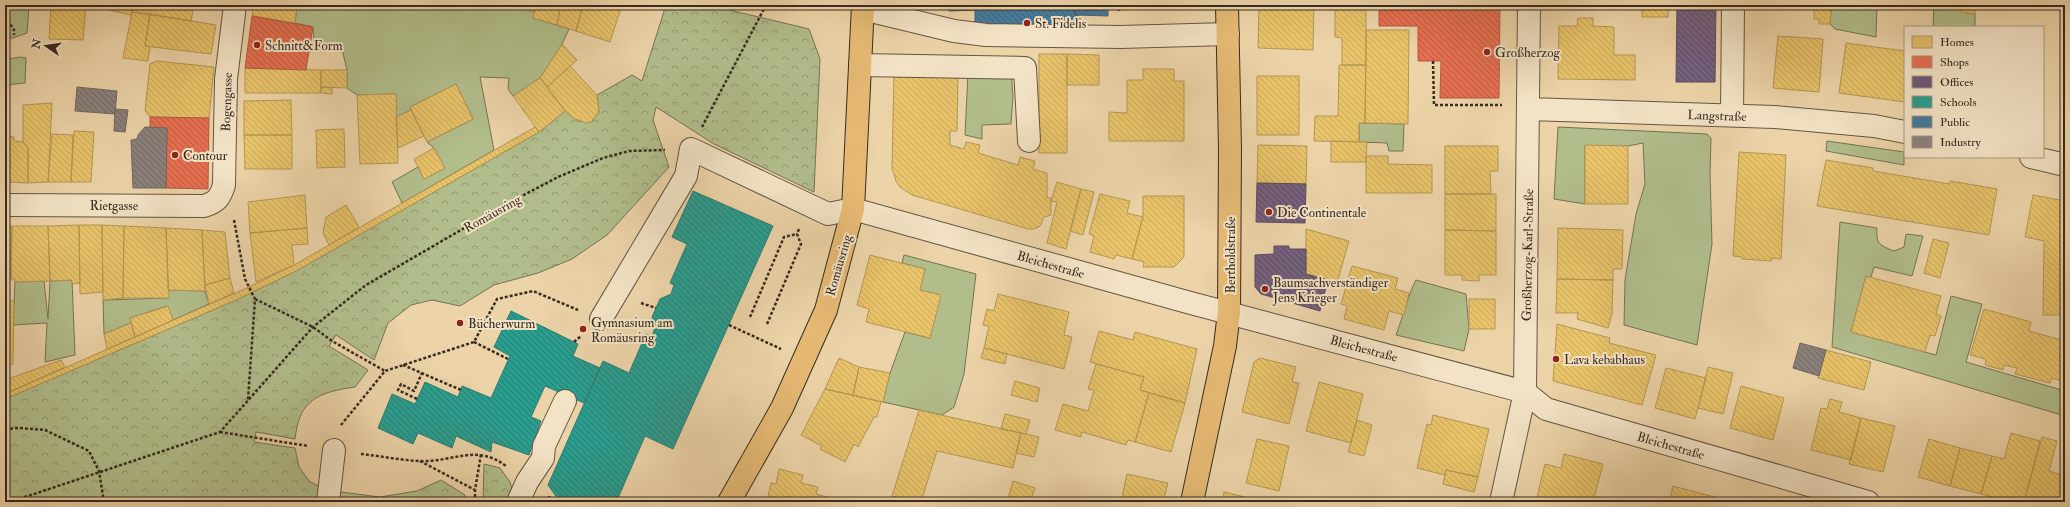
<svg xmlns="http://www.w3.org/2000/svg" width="2070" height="507" font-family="'IM FELL Double Pica',serif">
<defs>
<pattern id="park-crowns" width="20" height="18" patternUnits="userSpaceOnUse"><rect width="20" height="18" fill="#b1be8c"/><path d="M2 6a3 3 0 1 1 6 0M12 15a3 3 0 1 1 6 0" fill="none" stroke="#919b72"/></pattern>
<pattern id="homes-back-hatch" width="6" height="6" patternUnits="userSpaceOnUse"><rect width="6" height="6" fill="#e9c46a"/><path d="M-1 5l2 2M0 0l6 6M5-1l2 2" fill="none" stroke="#c8a95c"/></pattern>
<pattern id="shops-back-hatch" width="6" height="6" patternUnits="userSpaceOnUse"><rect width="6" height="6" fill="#e76f51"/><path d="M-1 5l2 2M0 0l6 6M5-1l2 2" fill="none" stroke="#bc5b43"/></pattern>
<pattern id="offices-back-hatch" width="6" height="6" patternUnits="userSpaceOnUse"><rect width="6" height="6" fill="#6d597a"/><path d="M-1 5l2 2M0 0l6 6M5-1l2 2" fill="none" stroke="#82728a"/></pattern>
<pattern id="schools-back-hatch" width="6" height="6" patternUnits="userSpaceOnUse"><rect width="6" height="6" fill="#2a9d8f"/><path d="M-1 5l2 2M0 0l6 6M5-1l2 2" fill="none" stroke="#258074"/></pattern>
<pattern id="public-back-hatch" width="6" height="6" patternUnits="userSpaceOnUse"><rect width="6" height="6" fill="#457b9d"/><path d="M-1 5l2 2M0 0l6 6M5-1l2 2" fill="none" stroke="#3a6580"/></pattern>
<pattern id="industry-back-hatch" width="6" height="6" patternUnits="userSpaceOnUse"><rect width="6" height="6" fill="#8a817c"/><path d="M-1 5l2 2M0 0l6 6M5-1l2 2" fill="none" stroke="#726a65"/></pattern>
</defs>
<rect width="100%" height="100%" fill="#ecd4a8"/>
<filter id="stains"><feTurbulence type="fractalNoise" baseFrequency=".005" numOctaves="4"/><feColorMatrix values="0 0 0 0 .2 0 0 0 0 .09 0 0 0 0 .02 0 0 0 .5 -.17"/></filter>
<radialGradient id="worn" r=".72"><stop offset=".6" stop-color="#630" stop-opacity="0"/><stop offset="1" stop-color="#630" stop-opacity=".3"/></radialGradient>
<path fill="#b1be8c" stroke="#747456" d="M5,5H29L27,33L13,38H5Z
M297,5H348L386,10L388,5H522V9L535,12L534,18L569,29L562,44L540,78L513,96L508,89L509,78L480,77L494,150L402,203L392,182L418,167L424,179L445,168L434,148L427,142L473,119L456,84L410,107L411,110L396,117V94L357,95L347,88V70L342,49L314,46L313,27L295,23Z
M1838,5H1877L1876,37L1835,29L1830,24L1831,8H1837Z
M1934,5H1962V12L1975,14V27H1933Z
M19,57L26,58L25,83L5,85V60Z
M1011,70L1013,97L1011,124L982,125V139L965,135L968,72Z
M1359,123L1404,124L1403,151H1389L1387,143L1359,142Z
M1558,127L1707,134L1711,138L1710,173L1712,244L1697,345L1624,325L1625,280L1636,214L1645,184L1643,143L1628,146H1585V204L1554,199Z
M1827,141L1904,152V165L1826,151Z
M1840,222L1877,228C1876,244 1879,245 1894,251L1904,247L1906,234L1923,236L1912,276L1874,267L1871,277L1866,276L1851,332L1936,355L1951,296L1982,304L1966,362L2065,391V416L1832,347Z
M904,255L976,274L964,374L954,407L942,415L883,402L890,373L905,332L930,338L940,295L920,290L925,269L902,263Z
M72,280L75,355L45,362L47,323L13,325L15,282L44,281L48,319L50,281Z
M1416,280L1466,294L1469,329L1464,351L1396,335C1403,317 1407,297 1416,280Z
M168,290L205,291L209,304L173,320L167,306L130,318L131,323L104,334L103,300L168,298Z"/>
<path fill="url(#park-crowns)" stroke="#747456" d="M666,5H721V8L809,29L820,59L814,192L714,144L656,107L653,120L669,167L607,235L572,259L538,273L494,285L460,306L432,300L411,305L388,323L374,360L336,335L329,346L368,370L355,387C334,390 309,394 300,417C297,424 296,432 295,439L256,432L254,442L295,448L299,467L309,481L325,490L380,497L417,491L441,480L465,495V502H5V399L236,300L296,271L539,132L565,111L579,121L591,122L599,112L597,95L632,75L642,81Z
M484,464L500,468L510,482L514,495L529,502H483Z"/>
<path fill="url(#homes-back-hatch)" stroke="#b49654" d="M51,5H86L83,40L49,39Z
M87,5H133L131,15Z
M133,5H194L191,21L132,12Z
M254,5H297L295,23L252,16Z
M355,5H388L387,10Z
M522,5H536L535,12L521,9Z
M536,5H561L557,25L533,18Z
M561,5H583L576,31L557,25Z
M583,5H622L610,42L576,31Z
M1259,5H1314L1313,50L1258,48Z
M1335,5H1366V65H1342V38L1335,37Z
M1366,5H1453V6Z
M1642,5H1669L1668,17H1642Z
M1814,5H1838V8H1831L1830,24H1819V19H1814Z
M1962,5H1975V14L1961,12Z
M132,12L150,14L145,46L150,47L148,61L123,58Z
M150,14L216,25L211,54L145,46Z
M1578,18H1593V26L1614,27V55H1635V80L1558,79L1559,26H1577Z
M1366,30H1409L1408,124L1365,123Z
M1778,36L1823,39L1819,92L1773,88Z
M1846,43L1905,51V102L1839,93Z
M562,44L577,60L547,87L540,78Z
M1039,54H1067V153H1039Z
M1067,54L1099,55V85H1067Z
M157,61L214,67L209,118L150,117L145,111L150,64Z
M1339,65H1366L1365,123H1359V142L1314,141L1315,116H1338Z
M570,66L597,95L599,112L591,122L586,123L573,118L565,111L547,87Z
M245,68L321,70V93H245Z
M1143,69H1174V81H1184V141H1109V112L1127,113V80H1143Z
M321,70H347V88L321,87Z
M894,74L958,75L957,131H950V145L964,149L966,142L980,145L978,153L1018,165L1020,157L1035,161L1033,169L1047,173V198H1051V215L1044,217L1040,226L1034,229H1028L912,195L900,187L896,181L892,168Z
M1257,76H1299V135H1257Z
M540,78L565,111L539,132L513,96Z
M456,84L473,119L427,142L410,107Z
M321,87L332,88V94L321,93Z
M396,94L398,163L360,164L357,95Z
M291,100L292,135H244V101Z
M52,103L48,182L28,183V147L23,142V105Z
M411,110L424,136L398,148L396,117Z
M535,127L539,132L296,271L236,300L5,399V394L249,287L294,265Z
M344,129L345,167L317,168L316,130Z
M74,131L94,132L91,182H71Z
M52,134L73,135L71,182H48Z
M244,135H292V169H245Z
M5,136L14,137V141L23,142L28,147V183L5,182Z
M1331,141L1367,142L1366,162H1331Z
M1258,145L1307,146L1306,184L1257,183Z
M1585,145L1628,146V204H1585Z
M1445,146H1498V171H1490L1491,194H1445Z
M434,148L445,168L424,179L414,159Z
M1739,152L1786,155L1781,259L1771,258L1772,261L1742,259V257L1733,256Z
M1366,156H1388V164L1432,165V193H1366Z
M1826,160L1873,168V171L1950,184V181L1997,189L1989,235L1817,206Z
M1057,182L1081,189L1066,249L1047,243L1057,202L1051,201Z
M1081,189L1094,192L1083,235L1070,231Z
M1100,194L1130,201L1127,213L1143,217L1132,259L1116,255L1114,259L1090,252L1094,236L1089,234Z
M1445,194H1496V231L1445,230Z
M305,195L307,228L250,233L248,202Z
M2033,195L2065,201V388L2063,387L2064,382L2052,378L2050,383L2015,374L2017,368L2004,365L2003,370L1985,365L1986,359L1970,355L1984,309L2031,322L2029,331L2061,340V315H2043L2044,241L2025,237Z
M1143,196H1184V257L1174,267H1143L1144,262L1132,259L1143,217Z
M346,205L359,227L329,245L323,233L326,217Z
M79,225L80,283L72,284V280L50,281L48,226Z
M79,225H102L103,292L80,294Z
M102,225L124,226L123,298L103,300Z
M5,226H12L11,278L5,279Z
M12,226H48L50,281L15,282V280H11Z
M124,226L166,228L169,298H123Z
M166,228L202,230L205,291L168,290Z
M307,228L308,244L292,245L294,265L256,282L250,233Z
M1558,228L1623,230L1622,269H1613V280L1557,279Z
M1306,229L1349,241L1337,283L1306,274Z
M202,230L225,232L230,278L205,285Z
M1445,230L1496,231V275H1479V281L1462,280V275H1445Z
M1933,239L1949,243L1940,278L1924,273Z
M870,255L925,269L920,290L941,295L930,338L866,322L869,309L857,305Z
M1352,266L1398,278L1395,289L1409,293L1404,315L1389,311L1384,330L1344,319L1347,306L1341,304Z
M1866,276L1941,296L1936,314L1941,316L1935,336L1930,335L1925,352L1851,332Z
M230,278L234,293L209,304L205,285Z
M1557,279L1613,280L1612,314L1608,328L1577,319L1578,313H1556Z
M998,294L1069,312L1064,335L1072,337L1064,369L984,348L989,326L983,325L987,309L994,311Z
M1469,299H1495V329H1469Z
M5,301H14L13,364L5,367Z
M168,306L173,320L135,337L130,318Z
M131,323L135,337L107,349L104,334Z
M1557,324L1610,338L1609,343L1656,355L1642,405L1553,381Z
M1099,331L1133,340L1135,332L1197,349L1185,403L1140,390L1144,377L1090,362Z
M984,348L1007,354L1005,364L981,358Z
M1826,350L1871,362L1864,390L1818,378Z
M839,358L859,367L853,395L825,389Z
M1260,358L1296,367L1292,382L1299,383L1289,424L1242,412L1254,362Z
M61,360L65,367L5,394V380Z
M1096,364L1144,377L1140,390L1149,393L1135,442L1128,440L1126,445L1082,432L1081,437L1055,430L1063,404L1088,411L1094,390L1088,389Z
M859,367L890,373L883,402L853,395Z
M1708,367L1733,373L1723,414L1698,408Z
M1666,368L1706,378L1695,419L1655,408Z
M1015,381L1040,388L1037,402L1011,395Z
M1319,382L1363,394L1351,443L1306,431Z
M1741,386L1784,398L1773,440L1730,428Z
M825,389L881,402L877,417H874L858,447L854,444L845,462L820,449L822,446L801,435Z
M1149,393L1185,403L1171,452L1135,442Z
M1830,399L1842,402L1839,412L1861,418L1851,460L1811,450L1821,408L1827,409Z
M919,410L1021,433L1013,468L937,451L921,502H912L892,496Z
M1005,414L1030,420L1026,434L1001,429Z
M1433,415L1489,429L1478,477L1446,470L1445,475L1417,468L1427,424L1431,425Z
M1861,418L1895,426L1883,472L1849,464Z
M1357,420L1372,425L1364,456L1348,452Z
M1021,433L1039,437L1034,457L1016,453Z
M2011,433L2040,441L2024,502H2011L1981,494L1992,456L2004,459Z
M2042,437L2057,441L2049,471L2065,476V502H2024Z
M1257,439L1289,446L1279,491L1246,483Z
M1929,439L1960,448L1950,486L1918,477Z
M1960,448L1992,456L1981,494L1950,486Z
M1564,454L1603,464L1593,502H1557L1537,497L1545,464L1561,468Z
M779,469L803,475L801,483L818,487L816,494L827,497L826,502H767L771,483L776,484Z
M1446,470L1478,477L1474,492L1443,484Z
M1127,474L1168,483L1163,502H1121Z
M1013,481L1035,488L1030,502H1007Z
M1673,486L1718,498L1717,502H1669Z
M1224,492L1262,501V502H1222Z
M827,497L848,502H826Z"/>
<path fill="url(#shops-back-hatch)" stroke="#b25b43" d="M1453,5H1500L1499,98H1440L1441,61H1418V26H1379V6Z
M252,16L313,27L306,70L245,68Z
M150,117L209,118L208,189L166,188L167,128H150Z"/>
<path fill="url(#offices-back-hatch)" stroke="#5d4b5f" d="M1677,5H1716L1715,82H1676Z
M1257,183L1306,184L1305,223L1256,222Z
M1274,246H1289V249H1306V274L1328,280L1320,311L1261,294L1255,287V255L1274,254Z"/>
<path fill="url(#schools-back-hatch)" stroke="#2e7b6e" d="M693,191L773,226L673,449L645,436L618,498L614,502H566L558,499L548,485L603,361L629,373L646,334L652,336L655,328L652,317L660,299L671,294L674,285L670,283L687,244L672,237Z
M511,311L578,344L573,356L600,368L584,403L545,386L531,417L541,421L529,455L492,442L491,452L456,436L452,448L418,433L413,444L378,428L392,394L415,404L425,382L458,397L462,386L491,398L510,356L494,347Z"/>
<path fill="url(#public-back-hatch)" stroke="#416378" d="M950,5H975V10L949,11Z
M975,5H1075V15H1078V33L975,31Z
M1075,5H1108V16L1075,15Z"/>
<path fill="url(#industry-back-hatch)" stroke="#716761" d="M77,87L117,91L115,114L75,111Z
M115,109L128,110L125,132L114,131Z
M145,127L167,128L166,188H133L131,140L137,139L138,135Z
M1800,343L1826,350L1819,376L1793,368Z"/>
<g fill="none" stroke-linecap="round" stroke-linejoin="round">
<g stroke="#645543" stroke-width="24">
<path id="minor" d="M863,9L954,31L986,35L1120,37L1228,34
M860,65L1025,68L1029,141
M1529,109L1775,117L1874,126L1905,132
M1732,115L1733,5
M2031,157L2065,165
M5,205L204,206C217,202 220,198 224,185L226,79L235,5
M601,319L686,176L691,149L828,214L853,209L1187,302L1525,392L1546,409L1868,502
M328,502L334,450
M518,502L527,482L543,458L544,446L565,401
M1501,502L1525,392L1529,5"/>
</g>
<g stroke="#372b21" stroke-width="24">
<path id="major" d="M729,502L782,408L826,310L853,209L863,5
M1192,502L1225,346L1229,312L1230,149L1227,5"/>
</g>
<path stroke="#372b21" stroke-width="2.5" stroke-dasharray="3 2" stroke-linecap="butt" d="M1118,5L1119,11
M5,16L14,30V35
M1433,61L1434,105H1502
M702,127L766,5
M234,220L245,279L255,299L248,400
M255,299L313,327L332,341L385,371
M641,303L656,308
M750,317L784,237L797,234
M767,324L801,244L797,234L799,229
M729,325L781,349
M474,342L508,359
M574,342L581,336
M403,365L461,390
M417,399L398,390L401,384L414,391L422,373
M341,425L385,371L474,342L497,299L533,291L578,310
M5,429L19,428L45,430L89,451L99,471L104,502
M220,432L308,446
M361,454C380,456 400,460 419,461C451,463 476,443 506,466
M420,461L475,490
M548,497L562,502
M10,502L220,432L313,327L366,285L499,208L558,177L603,158L629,151L665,150
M475,502V490L481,454"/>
<use href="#minor" stroke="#f3e3c6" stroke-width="22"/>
<use href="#major" stroke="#e6ba74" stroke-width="22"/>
</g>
<g fill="#8f2418" stroke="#f3e3c6" stroke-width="1.5">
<circle cx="1027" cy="23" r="4"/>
<circle cx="257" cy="45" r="4"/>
<circle cx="1487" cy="52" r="4"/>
<circle cx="175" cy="155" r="4"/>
<circle cx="1269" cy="212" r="4"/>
<circle cx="1265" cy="289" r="4"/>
<circle cx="460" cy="323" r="4"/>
<circle cx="583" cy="329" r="4"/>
<circle cx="1556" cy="359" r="4"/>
</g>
<g text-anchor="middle" stroke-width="4" stroke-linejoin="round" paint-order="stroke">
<g font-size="13" fill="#372b21" stroke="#f3e3c6" text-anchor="start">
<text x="1035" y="28">St. Fidelis</text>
<text x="265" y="50">Schnitt&amp;Form</text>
<text x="1495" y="57">Großherzog</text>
<text x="183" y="160">Contour</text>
<text x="1277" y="217">Die Continentale</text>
<text x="1273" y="287">Baumsachverständiger<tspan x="1273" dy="15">Jens Krieger</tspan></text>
<text x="591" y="327">Gymnasium am<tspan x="591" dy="15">Romäusring</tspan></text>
<text x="468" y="328">Bücherwurm</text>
<text x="1564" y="364">Lava kebabhaus</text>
</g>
<g font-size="13" fill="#372b21" stroke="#f3e3c6">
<text transform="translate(226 102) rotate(-88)" y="5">Bogengasse</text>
<text transform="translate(1717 115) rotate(2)" y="5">Langstraße</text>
<text x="114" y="210">Rietgasse</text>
<text transform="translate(492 213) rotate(-29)" y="5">Romäusring</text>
<text transform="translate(1230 255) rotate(-90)" y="5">Bertholdstraße</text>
<text transform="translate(1527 255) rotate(-89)" y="5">Großherzog-Karl-Straße</text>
<text transform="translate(1051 264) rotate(16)" y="5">Bleichestraße</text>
<text transform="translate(838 265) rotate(-74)" y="5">Romäusring</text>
<text transform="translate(1364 348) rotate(15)" y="5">Bleichestraße</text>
<text transform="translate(1671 445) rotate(16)" y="5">Bleichestraße</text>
</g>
</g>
<rect width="2070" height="507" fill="none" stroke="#ecd4a8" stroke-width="20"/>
<rect x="6" y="6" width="2058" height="495" fill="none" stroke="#372b21" stroke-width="2"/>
<rect x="10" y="10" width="2050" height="487" fill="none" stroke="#372b21"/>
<rect x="1904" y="26" width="140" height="132" fill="#f3e3c6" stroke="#a89984"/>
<rect x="1912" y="36" width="20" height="12" fill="#e9c46a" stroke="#a89984"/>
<text x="1940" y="46" font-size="12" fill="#372b21">Homes</text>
<rect x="1912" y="56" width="20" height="12" fill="#e76f51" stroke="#a89984"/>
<text x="1940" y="66" font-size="12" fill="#372b21">Shops</text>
<rect x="1912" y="76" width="20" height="12" fill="#6d597a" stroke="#a89984"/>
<text x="1940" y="86" font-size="12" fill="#372b21">Offices</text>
<rect x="1912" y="96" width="20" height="12" fill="#2a9d8f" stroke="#a89984"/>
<text x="1940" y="106" font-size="12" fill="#372b21">Schools</text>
<rect x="1912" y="116" width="20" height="12" fill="#457b9d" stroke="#a89984"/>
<text x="1940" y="126" font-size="12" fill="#372b21">Public</text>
<rect x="1912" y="136" width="20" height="12" fill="#8a817c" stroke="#a89984"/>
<text x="1940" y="146" font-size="12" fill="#372b21">Industry</text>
<g transform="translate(46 46) rotate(283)" stroke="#f3e3c6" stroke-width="3" paint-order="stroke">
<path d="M0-3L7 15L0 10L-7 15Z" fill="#372b21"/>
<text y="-6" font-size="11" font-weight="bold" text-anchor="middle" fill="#372b21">N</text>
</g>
<rect width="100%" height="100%" filter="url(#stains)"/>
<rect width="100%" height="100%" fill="url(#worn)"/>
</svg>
